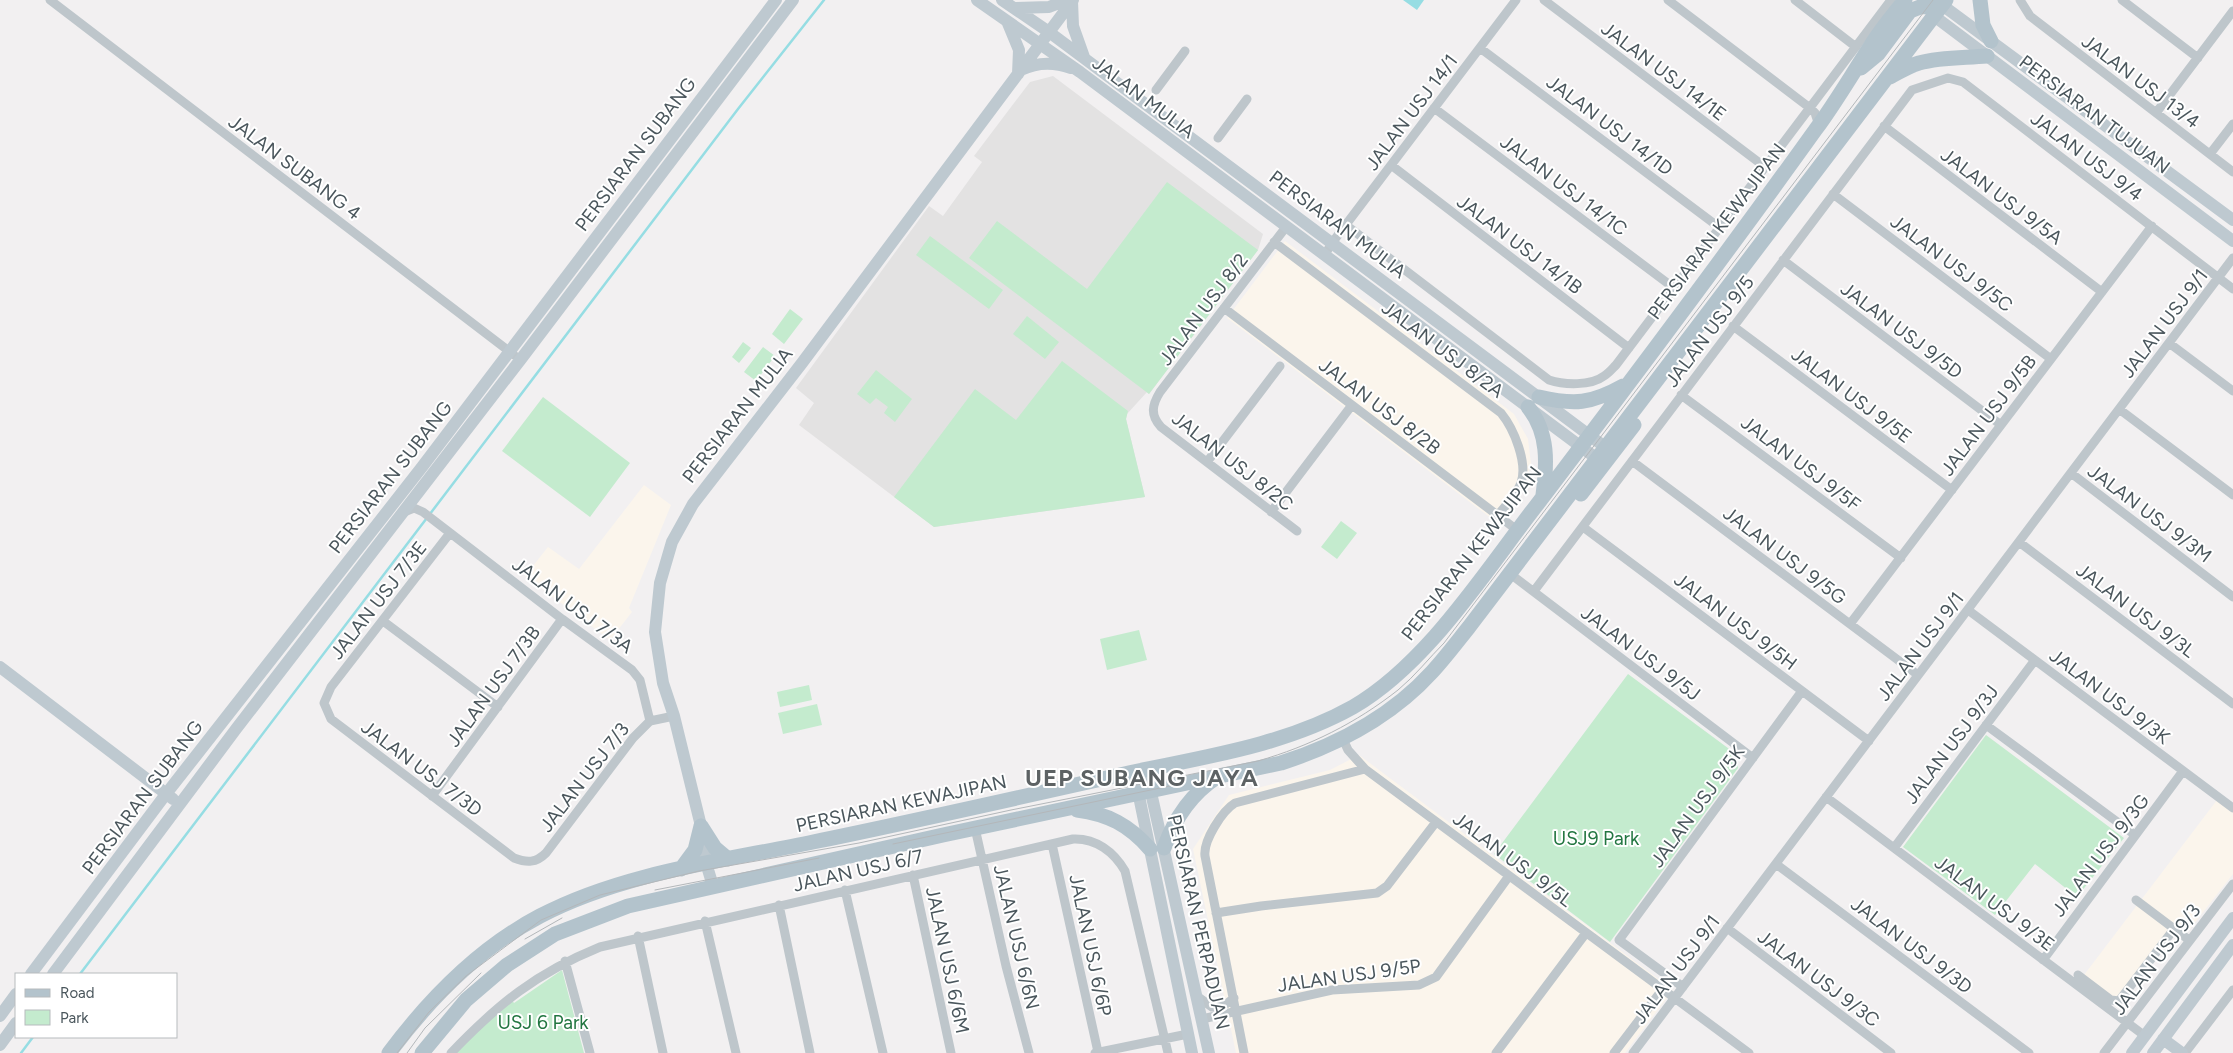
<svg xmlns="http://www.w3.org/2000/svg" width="2233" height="1053" font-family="Figtree,sans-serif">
<rect width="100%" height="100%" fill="#f2f0f1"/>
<path fill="#fbf5ec" d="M1285,241L1514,414L1528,439L1531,464L1526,481L1500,525L1227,318Z
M644,485L671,505L629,608L632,612L610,640L525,576L548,547L579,569Z
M1359,755L1673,990L1625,1053H1236L1193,849L1229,795L1330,770Z
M2217,800L2233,812V874L2186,934L2174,925L2121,996L2114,998L2084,975Z"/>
<path fill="#e3e2e2" d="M1053,76L1263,234L1258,250L1149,394L1147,392L1127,414L1126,419L1145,497L934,527L799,425L814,403L796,388L929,206L943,216L982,162L974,156L1030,82Z"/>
<path fill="#c4ebce" d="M1167,182L1258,250L1149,394L969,258L997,221L1087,289Z
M930,236L1003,290L989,309L916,255Z
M790,309L803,319L784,344L772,334Z
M1027,316L1059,342L1045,359L1013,334Z
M743,342L751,348L739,363L732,357Z
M763,347L775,356L756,381L744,372Z
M1062,361L1128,411L1126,419L1145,497L934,527L894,497L975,389L1016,420Z
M876,370L912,399L895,422L884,413L888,407L876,398L870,404L857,394Z
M543,397L630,463L590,517L502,451Z
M1341,521L1357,533L1337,559L1321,547Z
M1139,630L1147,660L1107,670L1100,639Z
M1628,674L1736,754L1738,768L1610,942L1494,854Z
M809,685L812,700L780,707L777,692Z
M817,704L822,725L783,734L778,713Z
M1986,735L2124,838L2077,897L2035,864L1995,915L1903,847Z
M562,970L584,1053H456L495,1013L512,1000L514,1003Z"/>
<path fill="#96dde3" d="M1403,0H1424L1417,10Z"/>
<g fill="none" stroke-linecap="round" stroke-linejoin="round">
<path stroke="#96dde3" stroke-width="2.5" d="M80,974L738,109L824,0
M21,1053L33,1037"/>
<path stroke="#bec6cb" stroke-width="9" d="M50,0L514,355
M1544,0L1765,167
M1668,0L1810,108L1815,113L1819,125
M1795,0L1856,47
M2020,0L2030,16L2233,172
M2122,0L2198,58
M1480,48L1720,228
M1156,90L1185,51
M1434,108L1674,288
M2156,113L2233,11
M1884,126L2102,292
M1218,138L1247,99
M2210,154L2233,124
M1391,165L1629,348
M1833,194L2051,359
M1346,225L1549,380C1564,385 1591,386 1604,376C1609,373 1612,369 1616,365L1891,0
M1286,227L1160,392C1152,405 1150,415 1161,427L1297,531
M1274,242L1501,413C1514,429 1528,463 1521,483C1517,494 1505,506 1498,515
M1324,256L1332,243L1516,0
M1783,260L2001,425
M1224,308L1517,530
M1733,326L1952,490
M2169,343L2233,391
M1681,395L1901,558
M2119,409L2233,495
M1632,461L1918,675
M1207,462L1280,366
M2071,473L2233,597
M404,512L414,508L423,512L562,619L632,670L640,680L650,721
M1271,512L1352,405
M1583,527L1869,741
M450,533L331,687L324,703L331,719L514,858C527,863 536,863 546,853L633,738L650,721L674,716
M2019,542L2233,704
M1509,573L1753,758
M1534,591L1912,90L1948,78L1963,82L2233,289
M1968,610L2233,808
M383,621L498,707
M1850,624L2152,226
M1986,725L2135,835
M1342,737L1348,750L1365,769L1749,1053
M432,796L562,619
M1826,797L2145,1036
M975,828L1006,966L1029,1053
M1052,844L1098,1052
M1894,848L2035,660
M1776,864L2029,1053
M913,875L951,1053
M845,890L883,1053
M2136,900L2189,940
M779,905L810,1053
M1216,913L1261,906L1377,893L1387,886L1436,822
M705,921L736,1053
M1727,928L1891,1053
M638,936L663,1053
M2043,960L2183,771
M565,961L590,1053
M2078,975L2111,1000L2119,1001L2174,929
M1683,987L1619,940L1802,691
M1198,997L1212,1007L1226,1004L1234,998
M1202,1019L1332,990L1419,985L1436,977L1509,876
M451,1053C498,1004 536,973 600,947L1073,839C1096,838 1114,852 1125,871L1168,1053
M1095,1053L1188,1034
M1244,1053L1205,856C1203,841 1222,811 1235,803L1365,769
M1496,1053L1586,933
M1614,1053L1662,990
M1633,1053L2233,258
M2104,1053L2233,884
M2185,1053L2233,990"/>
<path stroke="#bec9d0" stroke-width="12" d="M977,0L1080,72L1596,458
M1002,0L1049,32L1605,447
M1072,1L1073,26L1084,57
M1942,5L2233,220
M1014,8L1049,7L1067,0
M1934,16L2233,241
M1007,21L1019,50L1018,74
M1021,70C1037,62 1054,62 1071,68
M0,667L173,799
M1146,770L1209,1053
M1134,772L1192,1053
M713,886L706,863L701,826L674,716L663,683L655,632L660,583L672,542L693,504L802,363L1073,0
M31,974L166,794L422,467L776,0
M53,974L236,729L521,359L793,0
M0,1016L16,994
M2163,1039L2182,1053
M0,1045L16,1023
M2132,1053L2233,918
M2153,1053L2233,945"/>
<path stroke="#b3c3cc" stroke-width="15" d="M1980,0L1983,25L1991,41
M1861,68L1878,54L1910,11L1920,7L1942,5
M1890,77C1899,72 1909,66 1919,63C1941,57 1964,58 1987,56
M1539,397C1574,405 1591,404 1623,386
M1528,407C1549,433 1547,464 1543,495
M1581,494L1634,425
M1077,810C1108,814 1129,825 1150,849
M701,826L715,848L728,859
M1164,848C1174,820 1191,794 1217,777
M681,869L695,850L701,826
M389,1053C430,998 479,948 540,916C622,873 722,861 813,842C921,820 1029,795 1138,771C1210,756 1287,744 1353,707C1427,664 1484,573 1536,506C1631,381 1725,256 1816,129C1836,102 1852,74 1870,47C1880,30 1893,15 1905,0
M422,1053L466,1000L507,965L555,934L628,906L943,835L1281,763C1337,745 1392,716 1432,672C1445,658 1457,642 1469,627L1946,0"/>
<path stroke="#b3b7ba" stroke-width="1" d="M893,844L1184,783
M655,890L819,858
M525,939L562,918
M397,1053L429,1012L466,976L541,920L600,895L699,871L859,843L1011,810L1258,761C1310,746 1356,723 1398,690C1415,676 1429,658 1444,643L1933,0
M407,1053L425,1028L481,973"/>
</g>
<g text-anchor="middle" stroke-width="4" stroke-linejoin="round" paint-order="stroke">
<g font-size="19" fill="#4a565c" stroke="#fff">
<text transform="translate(1664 71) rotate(37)" y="7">JALAN USJ 14/1E</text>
<text transform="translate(2141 81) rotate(37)" y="7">JALAN USJ 13/4</text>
<text transform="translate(1144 97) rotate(37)" y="7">JALAN MULIA</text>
<text transform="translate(1411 112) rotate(-53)" y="7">JALAN USJ 14/1</text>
<text transform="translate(2095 114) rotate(37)" y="7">PERSIARAN TUJUAN</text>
<text transform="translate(1610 125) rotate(37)" y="7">JALAN USJ 14/1D</text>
<text transform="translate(635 154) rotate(-53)" y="7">PERSIARAN SUBANG</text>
<text transform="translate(2087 156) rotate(37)" y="7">JALAN USJ 9/4</text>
<text transform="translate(295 167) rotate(37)" y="7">JALAN SUBANG 4</text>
<text transform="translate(1564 185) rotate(37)" y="7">JALAN USJ 14/1C</text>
<text transform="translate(2002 196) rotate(37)" y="7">JALAN USJ 9/5A</text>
<text transform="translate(1338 224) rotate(37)" y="7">PERSIARAN MULIA</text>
<text transform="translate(1716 231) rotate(-53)" y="7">PERSIARAN KEWAJIPAN</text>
<text transform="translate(1520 244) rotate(37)" y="7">JALAN USJ 14/1B</text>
<text transform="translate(1952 263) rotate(37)" y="7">JALAN USJ 9/5C</text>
<text transform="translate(1203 309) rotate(-53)" y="7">JALAN USJ 8/2</text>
<text transform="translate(2164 323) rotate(-53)" y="7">JALAN USJ 9/1</text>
<text transform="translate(1902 330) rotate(37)" y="7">JALAN USJ 9/5D</text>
<text transform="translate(1709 331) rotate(-53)" y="7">JALAN USJ 9/5</text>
<text transform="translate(1443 349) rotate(37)" y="7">JALAN USJ 8/2A</text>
<text transform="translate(1852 395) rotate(37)" y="7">JALAN USJ 9/5E</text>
<text transform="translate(1380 406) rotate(37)" y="7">JALAN USJ 8/2B</text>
<text transform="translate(737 415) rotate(-52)" y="7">PERSIARAN MULIA</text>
<text transform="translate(1988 415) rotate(-53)" y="7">JALAN USJ 9/5B</text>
<text transform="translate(1233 461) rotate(38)" y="7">JALAN USJ 8/2C</text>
<text transform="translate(1801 463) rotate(37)" y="7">JALAN USJ 9/5F</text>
<text transform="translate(390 477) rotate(-52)" y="7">PERSIARAN SUBANG</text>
<text transform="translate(2150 513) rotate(37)" y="7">JALAN USJ 9/3M</text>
<text transform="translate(1471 553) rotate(-52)" y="7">PERSIARAN KEWAJIPAN</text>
<text transform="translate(1785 555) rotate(37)" y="7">JALAN USJ 9/5G</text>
<text transform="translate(378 600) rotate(-52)" y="7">JALAN USJ 7/3E</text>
<text transform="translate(573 605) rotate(37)" y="7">JALAN USJ 7/3A</text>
<text transform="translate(2136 610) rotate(37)" y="7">JALAN USJ 9/3L</text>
<text transform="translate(1736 621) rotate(37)" y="7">JALAN USJ 9/5H</text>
<text transform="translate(1920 646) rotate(-53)" y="7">JALAN USJ 9/1</text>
<text transform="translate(1641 653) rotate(37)" y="7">JALAN USJ 9/5J</text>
<text transform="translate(493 686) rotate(-54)" y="7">JALAN USJ 7/3B</text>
<text transform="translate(2110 696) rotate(37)" y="7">JALAN USJ 9/3K</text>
<text transform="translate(1951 744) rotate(-53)" y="7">JALAN USJ 9/3J</text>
<text transform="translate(422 768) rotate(37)" y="7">JALAN USJ 7/3D</text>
<text transform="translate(584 777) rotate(-52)" y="7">JALAN USJ 7/3</text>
<text transform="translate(142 797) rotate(-53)" y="7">PERSIARAN SUBANG</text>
<text transform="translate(901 803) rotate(-12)" y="7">PERSIARAN KEWAJIPAN</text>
<text transform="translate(1697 806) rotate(-54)" y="7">JALAN USJ 9/5K</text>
<text transform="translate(2100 855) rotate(-53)" y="7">JALAN USJ 9/3G</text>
<text transform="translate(1513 859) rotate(37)" y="7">JALAN USJ 9/5L</text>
<text transform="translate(858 870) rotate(-13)" y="7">JALAN USJ 6/7</text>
<text transform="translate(1995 903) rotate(37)" y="7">JALAN USJ 9/3E</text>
<text transform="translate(1199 922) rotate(77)" y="7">PERSIARAN PERPADUAN</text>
<text transform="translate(1017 937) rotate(77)" y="7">JALAN USJ 6/6N</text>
<text transform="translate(1091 945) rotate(78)" y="7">JALAN USJ 6/6P</text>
<text transform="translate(1912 945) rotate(37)" y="7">JALAN USJ 9/3D</text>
<text transform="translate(2156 959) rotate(-53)" y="7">JALAN USJ 9/3</text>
<text transform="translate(948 960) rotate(78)" y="7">JALAN USJ 6/6M</text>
<text transform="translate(1676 969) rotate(-53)" y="7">JALAN USJ 9/1</text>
<text transform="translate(1349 975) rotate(-8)" y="7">JALAN USJ 9/5P</text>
<text transform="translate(1819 978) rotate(37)" y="7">JALAN USJ 9/3C</text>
</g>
<g font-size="19" fill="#227641" stroke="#fff">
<text x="1596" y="845">USJ9 Park</text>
<text x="543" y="1029">USJ 6 Park</text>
</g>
<g font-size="24" font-weight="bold" letter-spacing="1" fill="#5d6264" stroke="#fff">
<text x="1142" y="786">UEP SUBANG JAYA</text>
</g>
</g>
<rect x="15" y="973" width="162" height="65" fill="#ffffff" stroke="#b7bbbe"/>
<rect x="25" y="989" width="25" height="8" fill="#b3c3cc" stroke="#b7bbbe"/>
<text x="60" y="998" font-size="15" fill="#4a565c">Road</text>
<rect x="25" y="1010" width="25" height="15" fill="#c4ebce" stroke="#b7bbbe"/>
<text x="60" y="1023" font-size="15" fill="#4a565c">Park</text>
</svg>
